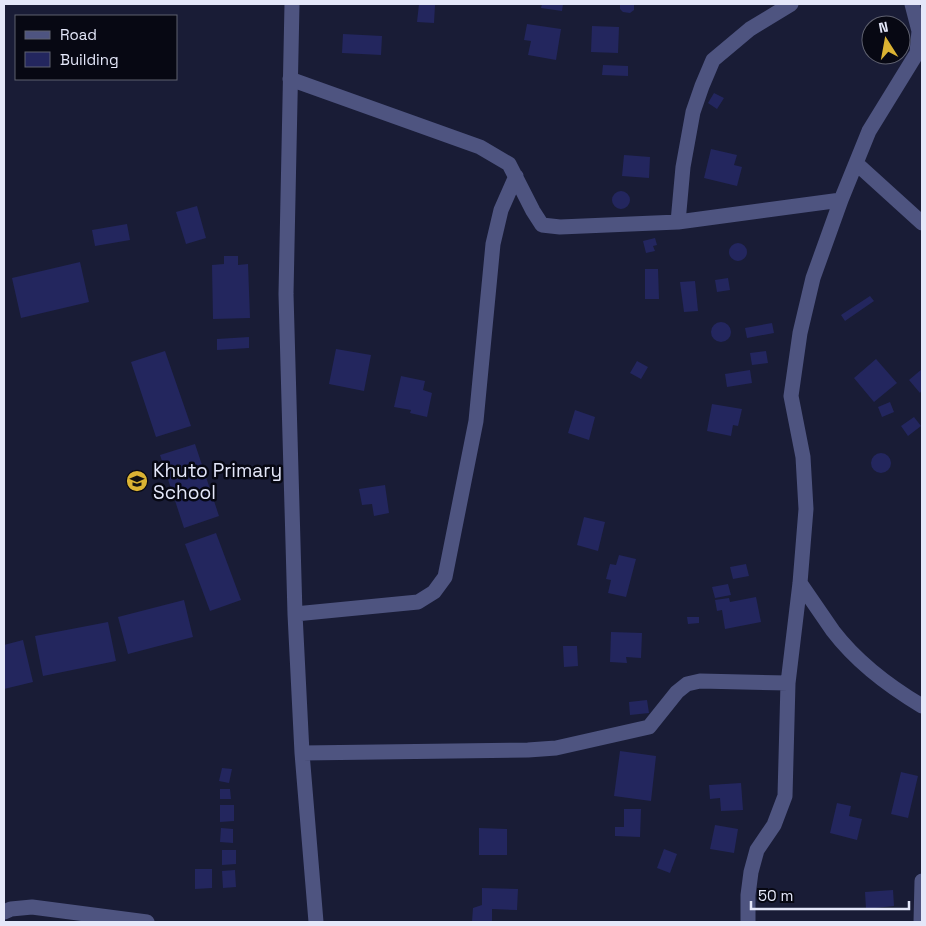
<svg xmlns="http://www.w3.org/2000/svg" width="926" height="926" font-family="'Space Grotesk',sans-serif">
<rect width="100%" height="100%" fill="#191c36"/>
<path fill="#23265e" d="M419,4L435,5L434,23L417,22Z
M542,4H563L562,11L541,8Z
M620,4H634V10L630,13L623,12L620,9Z
M527,24L561,29L556,60L528,55L531,41L524,40Z
M592,26L619,27L618,53L591,52Z
M866,32L871,34V47L862,45Z
M343,34L382,36L381,55L342,53Z
M603,65L628,66V76L602,75Z
M714,93L724,98L717,109L708,103Z
M711,149L737,155L734,165L742,167L737,186L704,178Z
M624,155L650,157L649,178L622,176Z
M612 200a9 9 0 1 1 18 0a9 9 0 1 1-18 0Z
M197,206L206,238L186,244L176,212Z
M127,224L130,240L95,246L92,230Z
M655,238L657,245L653,246L655,251L646,253L643,241Z
M729 252a9 9 0 1 1 18 0a9 9 0 1 1-18 0Z
M224,256H238V265L248,264L250,318L213,319L212,265L224,264Z
M80,262L89,302L21,318L12,278Z
M645,269H658L659,299H645Z
M728,278L730,290L717,292L715,280Z
M695,281L698,311L684,312L680,282Z
M870,296L874,301L845,321L841,315Z
M711 332a10 10 0 1 1 20 0a10 10 0 1 1-20 0Z
M772,323L774,333L747,338L745,328Z
M249,337V348L217,350V339Z
M336,349L371,355L364,391L329,384Z
M165,351L191,426L156,437L131,362Z
M766,351L768,363L752,365L750,353Z
M876,359L897,383L874,402L854,378Z
M637,361L648,367L641,379L630,373Z
M922,369V390L920,393L909,380Z
M750,370L752,383L727,387L725,374Z
M401,376L425,381L423,390L432,393L427,417L410,413L411,410L394,407Z
M890,402L894,412L882,417L878,407Z
M712,404L742,409L738,426L733,425L731,436L707,431Z
M575,410L595,417L589,440L568,433Z
M914,417L921,426L908,436L901,426Z
M195,444L219,516L184,528L160,455Z
M871 463a10 10 0 1 1 20 0a10 10 0 1 1-20 0Z
M385,485L389,513L374,516L372,504L362,505L359,489Z
M584,517L605,522L598,551L577,545Z
M216,533L241,600L210,611L185,544Z
M619,555L636,559L626,597L608,593L611,580L606,579L610,564L616,565Z
M746,564L749,576L733,579L730,567Z
M728,584L731,595L715,598L712,587Z
M756,597L761,622L725,629L722,610L717,611L715,600L729,598L730,602Z
M184,600L193,637L128,654L118,617Z
M687,617H699V623L688,624Z
M108,622L116,661L43,676L35,636Z
M611,632L642,633L641,658L626,657L627,663L610,662Z
M23,640L33,682L4,689V645Z
M563,646H577L578,666L564,667Z
M647,700L649,713L630,715L629,702Z
M620,751L656,756L651,801L614,796Z
M222,768L232,769L229,783L219,781Z
M901,772L918,776L908,818L891,814Z
M741,783L743,810L721,811L720,798L710,799L709,785Z
M220,789H230L231,799H220Z
M837,803L851,806L849,816L862,819L857,840L830,833Z
M220,805H234V821L220,822Z
M624,809H641L640,837L615,836V827H624Z
M715,825L738,829L734,853L710,849Z
M221,828L233,829V843L220,842Z
M479,828L507,829V855H479Z
M664,849L677,854L670,873L657,868Z
M222,850H236V864L222,865Z
M195,869H212V888L195,889Z
M235,870L236,887L223,888L222,871Z
M482,888L518,889L517,910L492,909V922H472L473,908L482,905Z
M893,890L894,906L866,909L865,892Z"/>
<g fill="none" stroke-linecap="round" stroke-linejoin="round">
<path stroke="#4e5480" stroke-width="15" d="M292,4L286,294L295,614L302,753L316,922
M290,79L480,147L509,164L533,211L542,225L560,227L678,222L841,200
M857,164L922,223
M678,222L683,167L693,112L702,86L713,60L750,29L791,4
M800,583C811,599 822,615 833,631C856,661 890,687 922,706
M295,614L418,602L434,592L445,577L476,421L493,244L501,210L516,176
M302,753L528,750L556,748L649,727L677,692L687,684L700,681L788,683
M4,912L11,909L32,907L147,922
M748,922V895L751,872L757,850L774,825L785,796L788,683L800,583L806,509L803,457L791,396L800,333L813,278L841,200L869,131L917,53L919,31L912,4
M921,922L922,881"/>
</g>
<defs>
<g id="school-disc" transform="scale(1.125)"><circle r="9.5" fill="#dbb333" stroke="#070813"/><path d="M0-5L7-2L0 1L-7-2ZM-4 1L0 2.5L4 1V4Q0 6-4 4Z" fill="#111"/></g>
</defs>
<g fill-rule="evenodd">
<use href="#school-disc" x="137" y="481"/>
</g>
<g text-anchor="middle" stroke-width="5" stroke-linejoin="round" paint-order="stroke">
<g font-size="19" fill="#e4e7f9" stroke="#070813" text-anchor="start">
<text x="153" y="477">Khuto Primary<tspan x="153" dy="22">School</tspan></text>
</g>
</g>
<rect width="926" height="926" fill="none" stroke="#e4e7f9" stroke-width="10"/>
<rect x="15" y="15" width="162" height="65" fill="#070813" stroke="#5f616f"/>
<rect x="25" y="31" width="25" height="8" fill="#4e5480" stroke="#5f616f"/>
<text x="60" y="40" font-size="15" fill="#e4e7f9">Road</text>
<rect x="25" y="52" width="25" height="15" fill="#23265e" stroke="#5f616f"/>
<text x="60" y="65" font-size="15" fill="#e4e7f9">Building</text>
<g transform="translate(886 40) rotate(349)"><circle r="24" fill="#070813" stroke="#5f616f"/>
<path d="M0-4L9 19L0 12L-9 19Z" fill="#dbb333"/>
<text y="-8" font-size="14" font-weight="bold" text-anchor="middle" fill="#e4e7f9">N</text>
</g>
<path d="M751 901v8h158v-8" fill="none" stroke="#e4e7f9" stroke-width="2.5"/>
<text x="758" y="901" font-size="15" fill="#e4e7f9" stroke="#070813" stroke-width="4" paint-order="stroke">50 m</text>
</svg>
